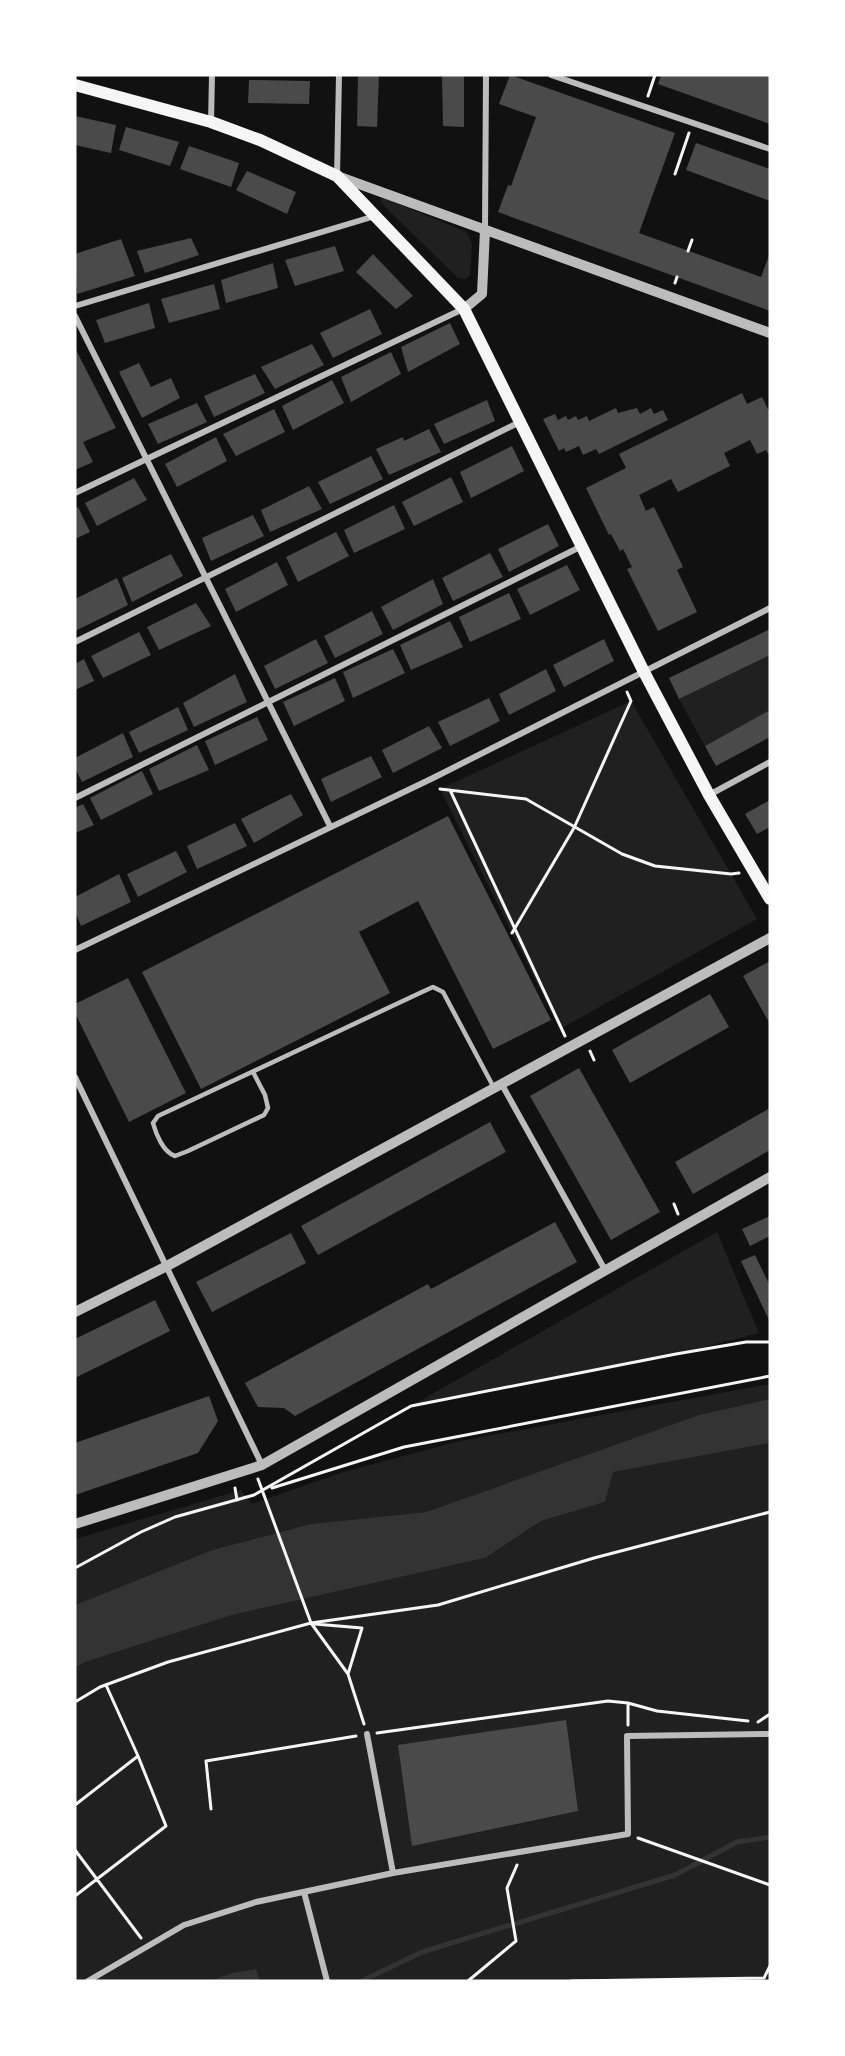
<svg xmlns="http://www.w3.org/2000/svg" width="845" height="2056" font-family="'Roboto Serif',serif">
<rect width="100%" height="100%" fill="#111"/>
<path fill="#202020" d="M381,197L467,232L472,244L470,276L465,279L458,278L381,203Z
M770,655V710L705,746L679,699Z
M631,701L757,919L560,1029L440,789Z
M717,1232L759,1333L676,1354L411,1406Z
M770,1384V1399L699,1415L426,1512L311,1524L212,1550L75,1605V1539L241,1490L252,1504L343,1472L460,1441Z
M770,1443V1981H260L255,1969L232,1973L209,1981H75V1668L85,1662L232,1615L485,1558L541,1521L605,1502L612,1472Z"/>
<path fill="#333" d="M770,1399V1443L613,1472L605,1502L541,1521L485,1558L232,1615L85,1662L75,1668V1605L212,1550L311,1524L426,1512L699,1415Z
M256,1969L260,1981H209L232,1973Z"/>
<g fill="none" stroke-linecap="round" stroke-linejoin="round">
<path stroke="#333" stroke-width="5" d="M362,1981L422,1952L675,1875L737,1842L770,1837"/>
</g>
<path fill="#4a4a4a" d="M358,75H379L377,127L357,126Z
M442,75H464V127L443,126Z
M510,75L675,133L639,233L761,277L770,253V311L498,212L508,185L511,186L536,117L499,104Z
M661,75H770V124L658,84Z
M249,80L310,81L309,104L248,103Z
M75,116L116,125L111,153L75,145Z
M126,127L179,142L170,166L119,150Z
M696,143L770,169V201L686,170Z
M189,146L239,163L231,187L180,169Z
M247,171L296,192L287,214L236,190Z
M191,238L199,255L145,273L137,251Z
M121,239L135,276L77,294L75,254Z
M335,246L344,271L295,286L285,260Z
M373,254L413,296L396,309L356,272Z
M273,263L278,288L226,303L221,280Z
M214,284L220,309L169,323L161,299Z
M149,303L155,328L105,343L96,320Z
M370,309L382,334L333,358L320,333Z
M450,323L460,344L408,372L401,347Z
M312,344L324,365L275,389L261,367Z
M75,348L116,428L83,442L93,462L75,470Z
M391,352L401,374L351,402L341,377Z
M139,363L151,387L171,378L180,398L142,418L119,372Z
M255,374L265,393L214,417L204,396Z
M332,380L344,403L293,430L282,406Z
M742,393L747,404L762,397L770,413V457L766,450L757,454L750,440L724,453L730,466L678,492L671,479L639,495L646,511L654,507L683,567L677,570L697,612L658,631L627,569L632,567L623,549L620,551L611,534L609,535L586,488L626,468L619,454Z
M487,400L495,421L444,444L434,424Z
M197,403L207,422L158,444L148,424Z
M616,408L618,413L637,408L640,414L651,408L654,414L663,410L668,420L599,454L596,449L583,455L579,446L566,452L564,448L559,451L543,419L555,414L558,420L566,416L568,420L576,416L578,420L587,416L589,421Z
M274,409L285,432L236,456L223,434Z
M429,429L441,452L389,475L376,449L403,437L404,441Z
M216,437L227,461L177,487L165,464Z
M512,446L524,471L471,498L460,472Z
M371,456L383,479L330,504L318,482Z
M451,477L463,502L414,526L402,502Z
M134,478L147,500L97,526L85,503Z
M309,486L322,509L270,532L261,510Z
M394,505L405,529L354,553L344,530Z
M78,507L90,532L75,539V508Z
M253,515L264,536L211,561L202,538Z
M548,524L559,546L509,572L498,549Z
M336,532L349,556L298,582L286,557Z
M490,553L503,577L453,601L442,578Z
M171,554L183,576L132,602L122,578Z
M277,562L288,585L236,612L225,589Z
M567,565L580,590L530,615L517,589Z
M117,578L128,605L75,631V599Z
M433,579L443,604L393,630L381,607Z
M509,593L521,619L470,642L459,617Z
M196,603L211,626L159,650L147,627Z
M372,611L383,634L335,658L324,636Z
M450,621L463,647L411,670L400,645Z
M770,629V655L679,699L669,678Z
M139,632L151,655L103,678L91,656Z
M316,639L328,663L275,689L264,666Z
M604,639L614,661L564,687L553,665Z
M393,649L405,673L353,698L343,672Z
M84,659L94,681L75,690V664Z
M546,669L556,691L509,715L499,694Z
M235,674L247,702L194,727L183,703Z
M335,678L345,701L294,726L283,702Z
M489,698L500,721L450,746L438,722Z
M178,707L188,730L139,753L129,732Z
M770,710V737L716,766L705,746Z
M257,717L268,740L215,765L205,741Z
M429,726L442,748L393,773L382,750Z
M123,733L133,757L82,782L75,768V758Z
M197,745L209,770L159,791L149,769Z
M371,756L382,777L331,802L321,779Z
M142,771L153,794L101,820L90,798Z
M291,794L303,815L254,843L241,819Z
M770,800V827L757,834L745,814Z
M83,804L94,825L75,833V808Z
M448,816L551,1020L493,1049L418,901L359,932L390,993L201,1089L142,972Z
M235,823L247,846L197,869L187,846Z
M176,851L187,872L138,897L127,874Z
M119,874L131,902L81,926L75,911V897Z
M770,961V1024L743,976Z
M128,978L186,1093L129,1122L75,1013V1004Z
M710,994L729,1027L630,1083L612,1050Z
M579,1068L660,1212L611,1240L530,1096Z
M770,1108V1150L693,1194L675,1162Z
M490,1122L506,1152L318,1255L301,1226Z
M770,1216V1236L750,1246L742,1229Z
M555,1222L577,1262L295,1416L284,1408L258,1407L245,1383L428,1284L431,1289Z
M291,1233L306,1263L212,1312L196,1282Z
M755,1255L770,1286V1322L741,1261Z
M155,1300L170,1331L75,1378V1339Z
M209,1396L218,1421L198,1453L75,1495V1443Z
M566,1720L578,1811L412,1846L398,1745Z"/>
<g fill="none" stroke-linecap="round" stroke-linejoin="round">
<path stroke="#f5f5f5" stroke-width="3" d="M648,96L655,75
M675,174L689,133
M688,251L692,240
M675,283L677,277
M440,789L526,799L622,854L655,866L731,874L739,873
M450,790L565,1036
M512,933L574,828L631,701L627,692
M590,1051L594,1060
M674,1204L678,1214
M258,1479L311,1623L348,1674
M235,1488L237,1500
M272,1488L404,1447L770,1376
M75,1568L141,1532L175,1517L254,1495L411,1406L676,1354L746,1342H770
M315,1624L362,1628L348,1674L364,1724
M75,1702L100,1687L168,1662L311,1623L438,1605L594,1558L770,1512
M628,1703L657,1711L748,1721
M758,1722L770,1714
M377,1733L608,1701L628,1703V1725
M75,1805L138,1756L106,1685
M211,1809L206,1761L356,1736
M638,1838L770,1885
M75,1850L141,1938
M75,1896L166,1826L138,1756
M468,1981L516,1941L507,1888L517,1865
M571,1981L764,1978L770,1966"/>
<path stroke="#bcbcbc" stroke-width="4.5" d="M253,1072L265,1095L268,1108L264,1115L188,1151L175,1156C163,1152 156,1134 153,1123L158,1116L422,992L433,987L443,992L493,1086"/>
<path stroke="#bcbcbc" stroke-width="6" d="M551,75L770,149
M211,122L212,75
M337,176L339,75
M485,230L486,75
M75,306L375,216
M75,316L330,826
M75,493L463,309
M75,642L520,422
M709,795L770,762
M75,798L582,546
M75,950L433,778L770,608
M75,1077L262,1465
M501,1083L605,1270
M367,1734L393,1873
M304,1892L327,1981
M88,1981L184,1925L256,1902L393,1873L628,1834L627,1736L770,1734"/>
<path stroke="#bcbcbc" stroke-width="10" d="M337,176L770,333
M464,309L482,294L485,230
M75,1312L167,1266L770,938
M75,1524L262,1465L770,1177"/>
<path stroke="#f5f5f5" stroke-width="12" d="M75,85L211,122L260,140L337,176L464,309L644,672L709,795L770,899"/>
</g>
<rect width="845" height="2056" fill="none" stroke="#ffffff" stroke-width="153"/>
</svg>
